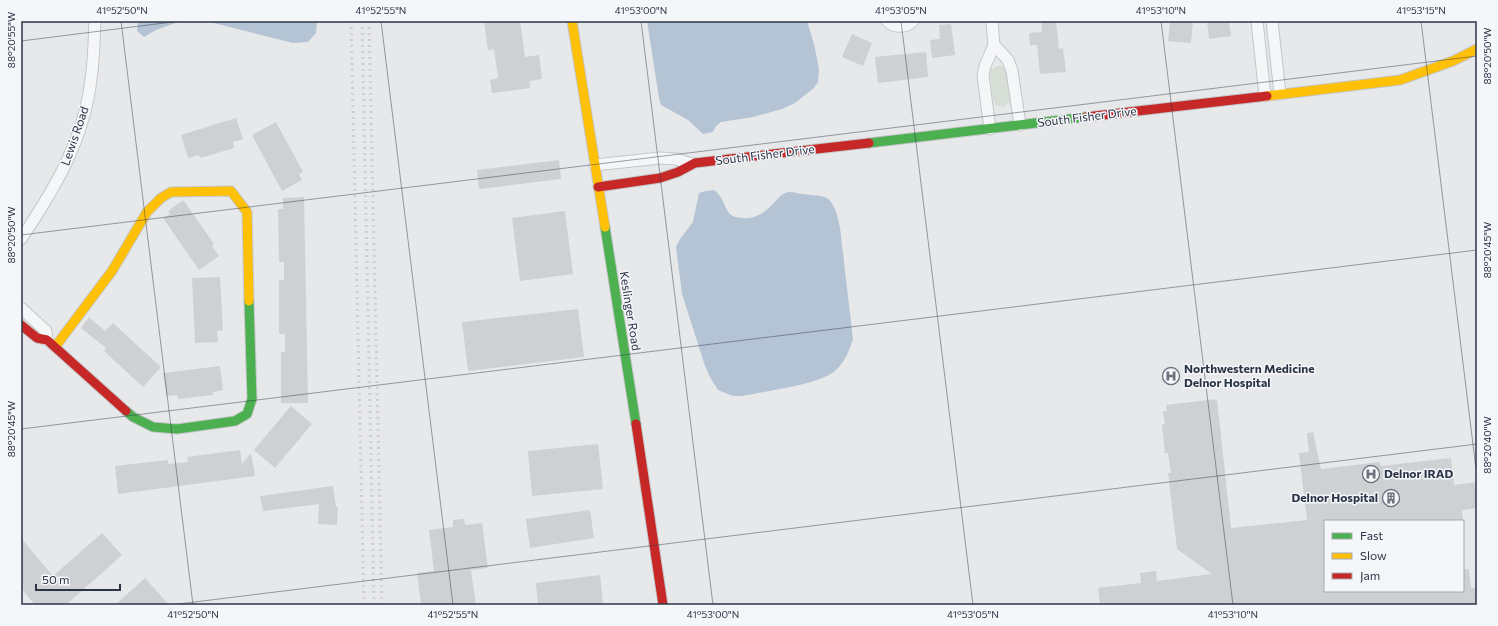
<svg xmlns="http://www.w3.org/2000/svg" width="1498" height="626" font-family="Commissioner,sans-serif">
<rect width="100%" height="100%" fill="#e6e8ea"/>
<path fill="#d6ded6" d="M997,66H1002L1006,70L1011,99L1009,103L1003,107L996,105L993,100L990,74L991,70Z"/>
<path fill="#b4c4d5" d="M138,21H181L156,30L144,37L137,31Z
M206,21H317L316,33L308,42L293,43Z
M647,21H807L814,44L819,69L818,82L814,88L795,103L782,109L753,117L721,122L716,126L713,132L703,134L688,120L661,105L659,98Z
M714,190C726,198 724,215 736,217C753,221 762,215 774,203C777,200 780,195 785,193C791,190 797,194 803,194C809,195 817,195 824,197C835,200 838,219 840,228L853,339C849,351 845,362 835,371C818,385 765,391 742,396H733L718,390L711,379L705,366L682,294L676,247L680,239L693,222L699,193L706,191Z"/>
<path fill="#ced0d3" d="M484,21H520L525,57L539,55L542,79L529,81L530,88L492,93L490,80L498,78L494,49L488,50Z
M1041,21H1056L1059,49L1063,48L1066,72L1040,74L1037,45H1030L1029,33L1042,32Z
M1170,21H1193L1191,43L1168,41Z
M1207,21H1229L1231,36L1209,39Z
M951,24L955,55L932,58L930,40L940,39L939,25Z
M852,34L872,43L863,66L842,57Z
M926,52L928,77L878,83L875,57Z
M236,118L243,139L233,142L234,148L200,158L199,155L188,158L181,135Z
M276,122L303,172L299,174L302,180L282,191L252,135Z
M559,160L561,179L479,189L477,170Z
M304,197L308,403H281V352H285V334H279V280H284V262H279L278,209H283V198Z
M182,201H184L214,244L212,246L219,256L199,270L163,218L170,214L168,211Z
M565,211L573,274L520,281L512,218Z
M220,277L223,330L217,331L218,342L195,343L192,278Z
M578,309L584,357L468,371L462,322Z
M89,317L105,331L113,323L161,367L143,387L104,351L106,348L81,328Z
M220,366L223,390L213,392V395L178,399L177,395L166,396L163,373Z
M1217,399L1231,528L1307,520L1299,453L1309,452L1307,433L1313,432L1321,469L1380,462L1381,466L1451,458L1454,485L1477,482V508L1462,510L1463,521H1325V591H1463V569H1469L1471,588L1477,587V605H1100L1098,588L1141,583L1140,573L1156,571L1157,581L1212,574L1177,549L1168,473H1171L1168,453H1165L1162,424H1165L1163,411H1167L1166,405Z
M291,406L312,424L275,468L254,450Z
M598,444L603,489L532,496L528,451Z
M240,450L242,464L251,453L255,476L118,494L115,466L168,460V464L188,462L187,457Z
M333,486L336,507H338L337,525L318,524L319,504L263,511L260,496Z
M590,510L594,538L530,548L526,519Z
M464,519L465,525L482,523L488,568L471,570L476,605H421L417,573L434,571L429,530L453,527V520Z
M102,533L122,555L66,605H35L21,588V538L53,576Z
M600,575L603,605H538L536,583Z
M145,578L169,605H115Z"/>
<g fill="none" stroke-linecap="round" stroke-linejoin="round">
<g stroke="#c4c6c8" stroke-width="13">
<path id="street" d="M887,21C894,28 906,28 913,21
M992,21L994,45
M1257,21L1265,96
M1272,21L1280,94
M990,129L983,76L985,66L994,45L1008,60L1012,71L1020,125
M595,165L660,158L676,159L691,164
M21,239C54,190 84,140 91,79C94,60 94,40 95,21
M21,308L46,331L47,340"/>
</g>
<g stroke="#c4c6c8" stroke-width="11">
<path id="fast" d="M869,143L1086,117
M605,227L636,424
M126,411L133,417L153,427L177,429L235,421L247,414L252,399L249,301"/>
</g>
<g stroke="#c4c6c8" stroke-width="11">
<path id="slow" d="M572,21L605,227
M1267,96L1400,80L1453,61L1477,49
M55,347L112,271L147,212L161,198L171,192L231,191L247,212L249,301"/>
</g>
<g stroke="#c4c6c8" stroke-width="11">
<path id="jam" d="M1086,117L1267,96
M598,187L660,178L678,172L695,163L869,143
M21,325L37,338L47,340L126,411
M636,424L663,605"/>
</g>
<use href="#street" stroke="#f5f6f7" stroke-width="11"/>
<use href="#fast" stroke="#4caf50" stroke-width="9"/>
<use href="#slow" stroke="#ffc107" stroke-width="9"/>
<use href="#jam" stroke="#c62828" stroke-width="9"/>
<path stroke="#cecfd2" stroke-width="3" stroke-dasharray="2 4" stroke-linecap="butt" d="M351,21L364,605
M362,21L374,605
M369,21L382,605"/>
</g>
<path fill="none" stroke="#2b3445" stroke-width="1" stroke-opacity="0.45" d="M121,21L193,605M381,21L453,605M641,21L713,605M901,21L973,605M1161,21L1233,605M1421,21L1477,477M21,41L180,21M21,235L1477,56M21,429L1477,250M170,605L1477,444"/>
<defs>
<g id="hospital-ring" transform="scale(0.9)"><circle r="9.5" fill="#f4f6f9" stroke="#6c737f" stroke-width="1.5"/><path d="M-5-5h3v3.5h4V-5h3V5h-3V1.5h-4V5h-3Z" fill="#6c737f"/></g>
<g id="building-ring" transform="scale(0.9)"><circle r="9.5" fill="#f4f6f9" stroke="#6c737f" stroke-width="1.5"/><path d="M-4-6H4V6H1V3H-1V6H-4ZM-2.5-4.3h1.7v1.8h-1.7ZM.8-4.3h1.7v1.8H.8ZM-2.5-1h1.7V.8h-1.7ZM.8-1h1.7V.8H.8Z" fill="#6c737f"/></g>
</defs>
<g fill-rule="evenodd">
<use href="#hospital-ring" x="1171" y="376"/>
<use href="#hospital-ring" x="1371" y="474"/>
<use href="#building-ring" x="1391" y="498"/>
</g>
<g text-anchor="middle" stroke-width="3" stroke-linejoin="round" paint-order="stroke">
<g font-size="12" fill="#2b3445" stroke="#f4f6f9">
<text transform="translate(1087 117) rotate(-7)" y="4">South Fisher Drive</text>
<text transform="translate(75 136) rotate(-71)" y="4">Lewis Road</text>
<text transform="translate(765 155) rotate(-7)" y="4">South Fisher Drive</text>
<text transform="translate(630 311) rotate(81)" y="4">Keslinger Road</text>
</g>
<g font-size="12" font-weight="bold" fill="#2b3445" stroke="#f4f6f9" text-anchor="start">
<text x="1184" y="373">Northwestern Medicine<tspan x="1184" dy="14">Delnor Hospital</tspan></text>
<text x="1384" y="478">Delnor IRAD</text>
<text x="1378" y="502" text-anchor="end">Delnor Hospital</text>
</g>
</g>
<rect width="1498" height="626" fill="none" stroke="#f4f6f9" stroke-width="44"/>
<rect x="1324" y="520" width="140" height="72" fill="#f4f6f9" stroke="#a4a8b1"/>
<rect x="1332" y="533" width="20" height="6" fill="#4caf50" stroke="#a4a8b1"/>
<text x="1360" y="540" font-size="12" fill="#2b3445">Fast</text>
<rect x="1332" y="553" width="20" height="6" fill="#ffc107" stroke="#a4a8b1"/>
<text x="1360" y="560" font-size="12" fill="#2b3445">Slow</text>
<rect x="1332" y="573" width="20" height="6" fill="#c62828" stroke="#a4a8b1"/>
<text x="1360" y="580" font-size="12" fill="#2b3445">Jam</text>
<path d="M36 584v6h84v-6" fill="none" stroke="#2b3445" stroke-width="2"/>
<text x="42" y="584" font-size="12" fill="#2b3445" stroke="#f4f6f9" stroke-width="3" paint-order="stroke">50 m</text>
<rect x="22" y="22" width="1454" height="582" fill="none" stroke="#2b3445" stroke-width="1.5"/>
<g font-size="10" text-anchor="middle" fill="#2b3445">
<text x="122" y="14">41°52'50"N</text>
<text x="381" y="14">41°52'55"N</text>
<text x="641" y="14">41°53'00"N</text>
<text x="901" y="14">41°53'05"N</text>
<text x="1161" y="14">41°53'10"N</text>
<text x="1421" y="14">41°53'15"N</text>
<text transform="translate(11 40) rotate(-90)" y="4">88°20'55"W</text>
<text transform="translate(1487 56) rotate(-90)" y="4">88°20'50"W</text>
<text transform="translate(11 235) rotate(-90)" y="4">88°20'50"W</text>
<text transform="translate(1487 250) rotate(-90)" y="4">88°20'45"W</text>
<text transform="translate(11 429) rotate(-90)" y="4">88°20'45"W</text>
<text transform="translate(1487 445) rotate(-90)" y="4">88°20'40"W</text>
<text x="193" y="618">41°52'50"N</text>
<text x="453" y="618">41°52'55"N</text>
<text x="713" y="618">41°53'00"N</text>
<text x="973" y="618">41°53'05"N</text>
<text x="1233" y="618">41°53'10"N</text>
</g>
</svg>
